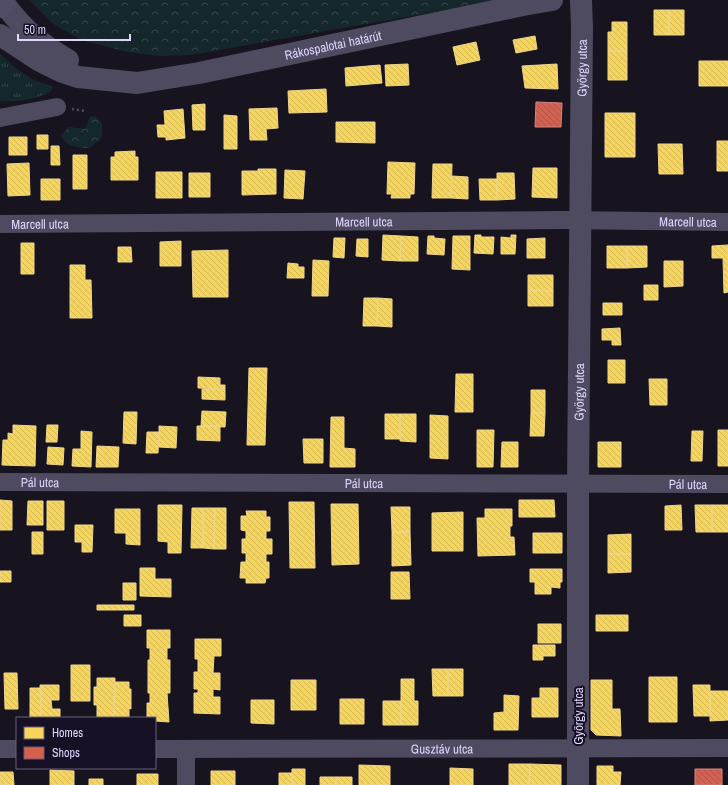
<svg xmlns="http://www.w3.org/2000/svg" width="728" height="785" font-family="'Archivo Narrow',sans-serif">
<defs>
<pattern id="grass-tufts" width="24" height="20" patternUnits="userSpaceOnUse"><rect width="24" height="20" fill="#14282c"/><path d="M3 7l-1-3M5 7V3M7 7l1-3M15 17l-1-3M17 17v-4M19 17l1-3" fill="none" stroke="#36464c"/></pattern>
<pattern id="forest-crowns" width="20" height="18" patternUnits="userSpaceOnUse"><rect width="20" height="18" fill="#14282c"/><path d="M2 6a3 3 0 1 1 6 0M12 15a3 3 0 1 1 6 0" fill="none" stroke="#36464c"/></pattern>
<pattern id="homes-back-hatch" width="6" height="6" patternUnits="userSpaceOnUse"><rect width="6" height="6" fill="#f6d55c"/><path d="M-1 5l2 2M0 0l6 6M5-1l2 2" fill="none" stroke="#d2b759"/></pattern>
<pattern id="shops-back-hatch" width="6" height="6" patternUnits="userSpaceOnUse"><rect width="6" height="6" fill="#d6604d"/><path d="M-1 5l2 2M0 0l6 6M5-1l2 2" fill="none" stroke="#aa564d"/></pattern>
</defs>
<rect width="100%" height="100%" fill="#18141f"/>
<path fill="url(#grass-tufts)" d="M0,54L17,69L32,79L53,87L51,91C37,100 17,102 0,101Z"/>
<path fill="url(#forest-crowns)" d="M29,0H502L191,55L159,56L128,52L81,40L52,23Z
M95,116L102,123V137L90,148C79,148 65,147 61,135L69,127L85,129L90,117Z"/>
<path fill="url(#homes-back-hatch)" stroke="#efd58c" d="M654,10H669V35H654Z
M669,10H684V35H669Z
M612,22H627V51H608V32H612Z
M535,36L537,49L516,53L513,40Z
M476,42L480,60L457,65L453,47Z
M608,51H627V80H608Z
M699,61H728V86H699Z
M408,64L409,85L386,86L385,65Z
M557,64L558,89L525,88L522,66Z
M380,65L382,83L346,86L345,68Z
M326,89L327,112L289,113L288,91Z
M205,104V130H193L192,105Z
M277,108L278,128L266,129L267,140H250L249,109Z
M183,109L185,138L166,140V137H158L157,125H165L164,111Z
M605,113H635V157H605Z
M224,115L237,116V149H224Z
M336,122H375V143L336,142Z
M37,135H48V149H37Z
M9,137H27V155H9Z
M717,141H728V171H717Z
M658,144H682L683,174H659Z
M51,146H59L60,165H51Z
M135,151V157H138V180H111V157H115V152Z
M73,155H87V189H73Z
M388,162L415,163L414,194H410V198H391L392,194H387Z
M29,163L30,195L8,196L7,164Z
M433,164H452L451,198H432Z
M533,168H557V198L532,197Z
M258,169H276V194L242,195V171H258Z
M285,170L305,171L303,199L284,198Z
M156,172H182V198H156Z
M189,173H210V197H189Z
M497,173H514L515,199L497,200Z
M452,176L468,177V199L451,198Z
M41,179H60V200H41Z
M479,179H497V200H480Z
M383,235L401,236L400,261L382,260Z
M475,235H481V237H494L493,254L474,253Z
M511,235H516L515,254H501V237L511,238Z
M401,236L418,237V261H400Z
M428,236H434V238L445,239L444,255L427,254Z
M453,236H470V270L452,269Z
M334,238H345L344,258L333,257Z
M545,238V258H527V239Z
M357,239H368V257L356,256Z
M181,241V266H160V242Z
M21,243H34V274H21Z
M728,245V292L724,293L723,258H712V246Z
M607,246H627V268H607Z
M627,246H647V267L627,268Z
M118,247H131L132,262H118Z
M228,250V297H193L192,251Z
M313,260L329,261L328,296H312Z
M664,261H683V286L664,287Z
M288,263L298,264V267H304V278H287Z
M70,265H85V280H91L92,318H70Z
M528,275H553V291L528,290Z
M644,285H658V300H644Z
M528,290L553,291V306H528Z
M364,298H378L377,326H363Z
M378,298L392,299V327L377,326Z
M603,303H622V315H603Z
M620,328L621,345H612V340H602V329Z
M608,360H625V383H608Z
M249,368H267L265,445H247Z
M456,374H473V412H455Z
M198,377L220,378V385H225V389L198,388Z
M649,379H667V405H650Z
M202,389H225V400L202,399Z
M531,390H545V413H531Z
M202,411L226,412L225,427L201,426Z
M124,412H137L136,444L123,443Z
M531,413H545L544,436H530Z
M385,414H400V439H385Z
M400,414H416V442L400,441Z
M430,415L448,416V459L430,458Z
M331,417H344V448L355,449V467H330Z
M13,425L36,426L35,466L2,465L3,440H8V433L13,434Z
M47,425H58L57,442H46Z
M159,426L177,427L176,448L159,447Z
M197,426H220V441L197,440Z
M477,430H494L493,467H477Z
M718,430H728V466H718Z
M81,431L92,432L91,467L72,466L73,449H81Z
M692,431H703L702,461H691Z
M147,432H159L158,453H146Z
M303,439H323V463H304Z
M502,442H518V467H501Z
M598,442H621V467H598Z
M97,446L119,447L118,467H96Z
M48,447L64,448L63,465L47,464Z
M0,500L12,501V530H0Z
M519,500H554L555,517H519Z
M28,501H43V525H27Z
M47,501H64V530H47Z
M289,502H314L315,568H290Z
M331,504H358L359,564L332,565Z
M158,505H182L181,553H168V542L158,541Z
M681,505L682,530H665V506Z
M695,505H712V532H696Z
M712,505H728V532H712Z
M391,507H410V532H392Z
M192,508H203V548H191Z
M203,508H215L214,549L203,548Z
M215,508H226V549H214Z
M115,509H140V545L126,544V533H115Z
M485,509H512V526H510V537H514L515,555L478,556L477,518H485Z
M246,511H266V517H270V531H266V539H272V554H266V562H269V578H266L265,583H246V578H240L241,562H246V553H242V539H246V531L241,530V516H247Z
M463,512V551H432V513Z
M75,525H93L92,552H82V542H75Z
M32,532H43V554H32Z
M392,532H410L411,565L392,566Z
M533,533H562V553H533Z
M631,534V554H608V535Z
M608,554H631V572L608,573Z
M140,568H155V579H171V597L140,596Z
M530,569H562V582H560V588L551,587V594H535V582H530Z
M0,571H11V582H0Z
M391,572H409L410,599H391Z
M123,583H136V600H123Z
M97,605H134V610H97Z
M124,615H141V626H124Z
M596,615H628V631H596Z
M538,624H561V643H538Z
M147,630H170V648H167V660H170V693H167L169,722L155,721V718H147V703H150V693H148V660H150V648H147Z
M195,639H221V656H214L213,673H220V690L213,689V697H220V714L194,713V693H198V689H194V672H198V659H195Z
M533,645H555V656H543V660H533Z
M71,665H90V701H71Z
M432,669H448V696H433Z
M448,669H463V696H448Z
M4,673H17L18,709H5Z
M649,677H677V722H649Z
M97,678H115L114,718H97V705H94V687H97Z
M401,679H414V701H418V725H401Z
M291,680H316V710H291Z
M591,680H612V709H620L621,736L596,735L591,730Z
M115,682H129V689H131V709L129,708V718H114Z
M40,685H59V700H51L52,709H60V718H41Z
M693,685H710V716H694Z
M30,688H41V718H30Z
M540,688H558V717H532V698H540Z
M710,691H728V720L710,721Z
M504,695L519,696L518,730H494V713L504,712Z
M340,699H364V724H340Z
M251,700H274V724L251,723Z
M383,701H401V725H383Z
M509,764H530L529,785H509Z
M530,764L561,765V785H529Z
M359,765L390,766V785H359Z
M597,766H613V772H621L620,785H597Z
M450,768L473,769V785H450Z
M292,769H305V785H292Z
M50,770L74,771V785H50Z
M211,771H235V785H211Z
M0,772H13L14,785H0Z
M279,773H292V785H279Z
M137,774H158V785H137Z
M320,777H336V785H320Z
M336,777H352V785H336Z
M89,779H103V785H89Z"/>
<path fill="url(#shops-back-hatch)" stroke="#d98382" d="M536,102L562,103L561,127H535Z
M695,769H722V785H695Z"/>
<g fill="none" stroke-linecap="round" stroke-linejoin="round">
<path stroke="#495160" stroke-width="2.5" stroke-dasharray="2 3" stroke-linecap="butt" d="M72,109L85,111"/>
<g stroke="#4e4a60" stroke-width="18">
<path d="M0,118L57,107"/>
<path id="s1" d="M0,224L564,220L728,222"/>
<path id="s2" d="M0,482L728,484"/>
<path d="M0,749H17"/>
<path id="s3" d="M155,749L728,748"/>
<path d="M186,785V749"/>
</g>
<g stroke="#4e4a60" stroke-width="22">
<path d="M3,2C22,28 40,44 68,60"/>
<path id="s4" d="M0,35L40,61L60,71L78,77L137,83L199,73L523,5L552,0"/>
<path id="s5" d="M578,785V484L582,28L581,0"/>
</g>
<path stroke="#524d66" stroke-width="22" d="M0,7L4,0"/>
</g>
<g text-anchor="middle" stroke-width="4" stroke-linejoin="round" paint-order="stroke">
<g font-size="13" fill="#dfd5fd" stroke="#161024">
<text dy="5" stroke="none"><textPath href="#s4" startOffset="348">Rákospalotai határút</textPath></text>
<text dy="5" stroke="none"><textPath href="#s5" startOffset="717">György utca</textPath></text>
<text dy="5" stroke="none"><textPath href="#s1" startOffset="688">Marcell utca</textPath></text>
<text dy="5" stroke="none"><textPath href="#s1" startOffset="364">Marcell utca</textPath></text>
<text dy="5" stroke="none"><textPath href="#s1" startOffset="40">Marcell utca</textPath></text>
<text dy="5" stroke="none"><textPath href="#s5" startOffset="393">György utca</textPath></text>
<text dy="5" stroke="none"><textPath href="#s2" startOffset="40">Pál utca</textPath></text>
<text dy="5" stroke="none"><textPath href="#s2" startOffset="364">Pál utca</textPath></text>
<text dy="5" stroke="none"><textPath href="#s2" startOffset="688">Pál utca</textPath></text>
<text transform="translate(578 716) rotate(-90)" y="5">György utca</text>
<text dy="5" stroke="none"><textPath href="#s3" startOffset="287">Gusztáv utca</textPath></text>
</g>
</g>
<rect x="16" y="717" width="140" height="52" fill="#161024" stroke="#665f7b"/>
<rect x="24" y="727" width="20" height="12" fill="#f6d55c" stroke="#665f7b"/>
<text x="52" y="737" font-size="12" fill="#dfd5fd">Homes</text>
<rect x="24" y="747" width="20" height="12" fill="#d6604d" stroke="#665f7b"/>
<text x="52" y="757" font-size="12" fill="#dfd5fd">Shops</text>
<path d="M18 34v6h112v-6" fill="none" stroke="#dfd5fd" stroke-width="2"/>
<text x="24" y="34" font-size="12" fill="#dfd5fd" stroke="#161024" stroke-width="3" paint-order="stroke">50 m</text>
</svg>
